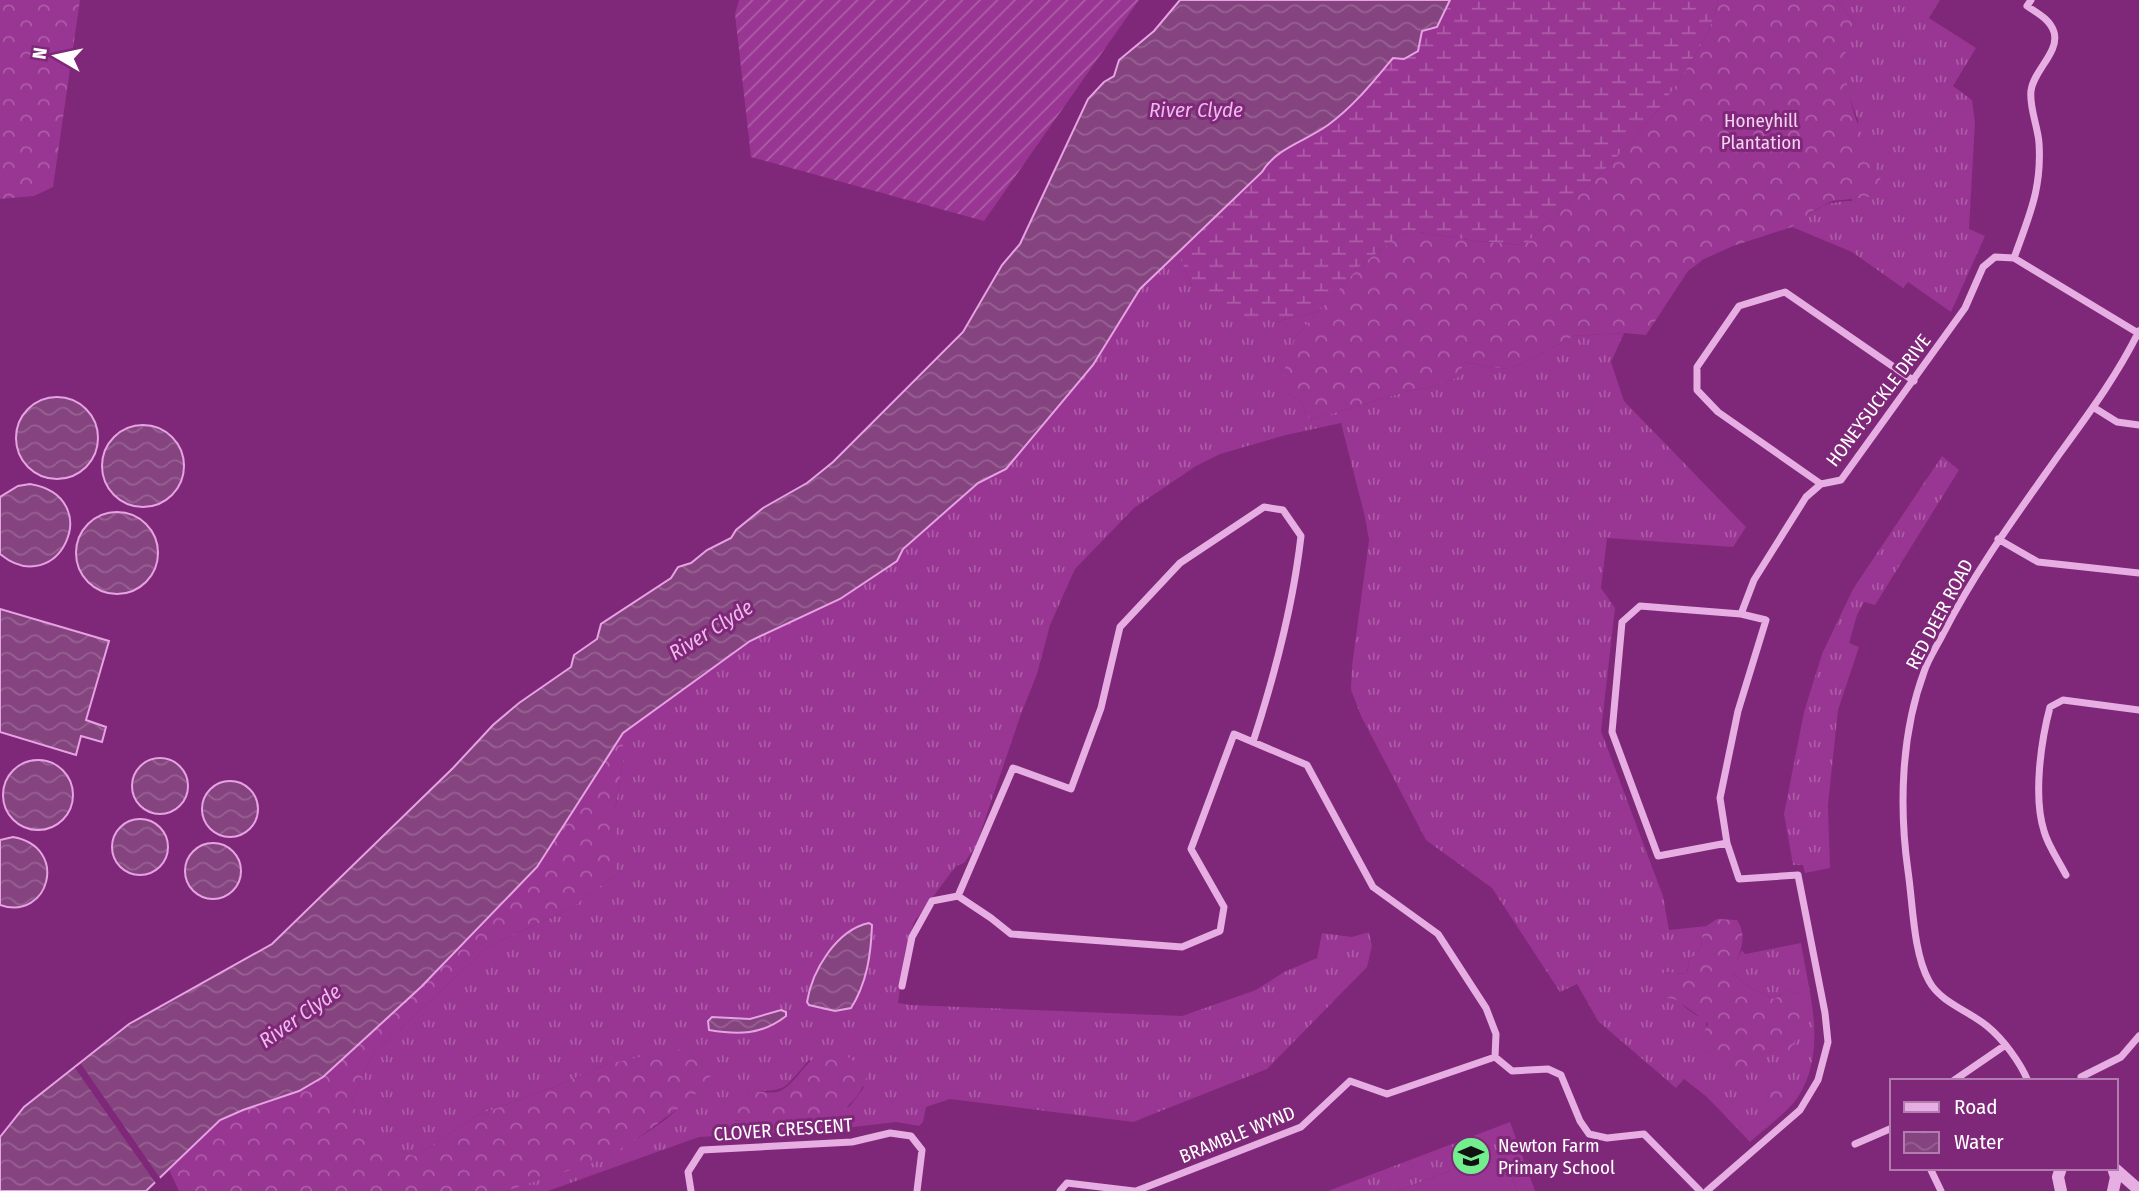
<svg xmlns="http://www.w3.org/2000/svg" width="2139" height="1191" font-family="'Fira Sans Condensed',sans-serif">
<defs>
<pattern id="grass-tufts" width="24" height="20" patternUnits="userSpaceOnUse" patternTransform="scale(1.75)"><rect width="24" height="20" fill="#993592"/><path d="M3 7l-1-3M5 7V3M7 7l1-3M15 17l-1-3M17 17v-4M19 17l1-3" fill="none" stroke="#ad5da8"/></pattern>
<pattern id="forest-crowns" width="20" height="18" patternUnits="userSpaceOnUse" patternTransform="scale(1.75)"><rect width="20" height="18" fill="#993592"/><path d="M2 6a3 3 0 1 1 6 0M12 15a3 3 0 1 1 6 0" fill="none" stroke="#ad5da8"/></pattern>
<pattern id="wetland-marsh" width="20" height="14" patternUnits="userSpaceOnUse" patternTransform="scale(1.75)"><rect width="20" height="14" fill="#993592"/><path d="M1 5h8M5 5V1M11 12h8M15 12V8" fill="none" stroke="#ad5da8"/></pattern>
<pattern id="garden-furrows" width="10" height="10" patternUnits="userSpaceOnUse" patternTransform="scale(1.75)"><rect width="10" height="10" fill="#993592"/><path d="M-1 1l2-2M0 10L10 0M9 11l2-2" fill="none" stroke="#ad5da8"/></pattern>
<pattern id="water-waves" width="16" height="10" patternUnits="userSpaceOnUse" patternTransform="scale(1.75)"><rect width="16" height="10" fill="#85447f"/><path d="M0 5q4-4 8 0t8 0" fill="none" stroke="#976092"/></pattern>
</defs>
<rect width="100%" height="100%" fill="#7f2778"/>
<path fill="url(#grass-tufts)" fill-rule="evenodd" d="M1836,0H1940L1929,18L1976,48L1953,86L1972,100L1975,123L1969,229L1985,236L1951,312L1908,282L1903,288L1852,252L1792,227C1814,210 1823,201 1852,201L1858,120L1846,89L1844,67L1847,37L1854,21Z
M1178,253L1192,286L1275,322L1319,311L1296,336L1285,391L1299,400L1310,420L1412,390L1428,388L1458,377L1463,362L1505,369L1528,361L1574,336L1624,333L1611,362L1624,401L1746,527L1733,547L1607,538L1601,588L1615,608L1601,731L1663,896L1669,930L1706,926L1703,928L1701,948L1689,960L1687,974L1664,972C1675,997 1680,1008 1706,1020C1707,1030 1705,1040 1706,1051L1719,1054L1726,1062L1775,1050L1803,995L1789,990L1774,999L1752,989L1731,972L1742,950L1745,954L1801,943C1809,993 1828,1050 1798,1097C1788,1112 1764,1129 1750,1142L1707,1097L1684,1079L1676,1088L1598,1021L1577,984L1560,992L1492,888L1426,840L1361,716L1351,690L1352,666L1369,540L1365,517L1341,423L1286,435L1220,454L1196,466L1134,508L1075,569L1050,625L1037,674L1021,714L976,846L964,863L956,866L914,922L905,951L898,1003L911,1005L1182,1016L1256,990L1284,972L1317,958L1322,933L1352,937L1369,932L1372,946L1367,967L1267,1069L1133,1122L950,1099L926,1107L923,1122L919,1126L896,1122L828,1130L699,1137L548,1191H506L634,1141L665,1120L701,1089L608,1064L549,1089L480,1114L415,1156L363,1139L352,1099L373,1054L489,946L568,910L615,875V811L623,760V733L750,641L840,599L897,561L903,549L978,483L1006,469L1093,365L1140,289ZM849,933L872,938L862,991L819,964ZM781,1011L740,1034L709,1030L712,1017L750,1019ZM809,1060L864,1087L850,1106L788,1127L750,1120L735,1121L747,1091C788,1091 782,1091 809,1060Z
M1942,456L1959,470L1875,605L1864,602L1857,615L1849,643L1859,647L1838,710L1828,805L1830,868L1805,873L1803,865H1793L1784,814L1804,712L1822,654L1853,589Z
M1510,1122L1535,1191H1517L1502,1151L1397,1191H1328Z"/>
<path fill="url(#forest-crowns)" d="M0,0H80L53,187L34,196L0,199Z
M1718,0H1836L1854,21C1828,78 1866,141 1887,195L1833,201L1814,210L1792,227L1733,246L1704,259L1688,271L1646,335L1624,333L1574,336L1528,361L1505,369L1464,362L1458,377L1428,388L1412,390L1310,420L1299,400L1285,391L1284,371L1296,336L1361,265L1407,230L1475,241L1524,245C1585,189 1647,135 1690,63C1704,40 1713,27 1718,0Z
M623,733V760L615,811V875L568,910L489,946L373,1054L352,1099L364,1139L415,1156L480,1114L549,1089L608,1064L676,1049L709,1055L716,1068L701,1089L683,1105L634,1141L601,1160L506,1191H179L169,1170L220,1120L323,1077L421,987L537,867Z
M1717,919L1737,920C1749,937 1739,955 1732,973L1752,989L1774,999L1789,990L1803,995L1797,1034L1790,1052L1775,1050L1760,1054L1759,1062L1737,1077C1723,1065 1727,1056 1706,1051L1699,1042L1708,1024C1706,1021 1677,1000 1674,999C1670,998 1666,998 1662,998L1661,978L1664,972L1687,974L1689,960L1701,948L1703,928Z
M821,1053H843L868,1072C859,1109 824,1127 788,1126C777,1126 765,1122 755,1121C745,1119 737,1123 728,1118L726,1111C748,1073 765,1103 785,1088C799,1078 804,1063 821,1053Z
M1775,1085L1788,1088C1792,1101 1784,1112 1770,1113C1755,1104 1764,1092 1775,1085Z"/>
<path fill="url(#wetland-marsh)" d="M1450,0H1718C1713,27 1704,40 1690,63C1647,135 1585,189 1524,245L1475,241L1407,230L1361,265L1319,311L1275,322L1229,318L1192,286L1178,253L1262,172L1269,160L1326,126L1355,103L1393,58L1448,7Z"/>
<path fill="url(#garden-furrows)" d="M739,0H1139L984,221L751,157L735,14Z"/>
<path fill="#993592" d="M1502,1151L1517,1191H1397Z"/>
<path fill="url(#water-waves)" stroke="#e6a2e3" stroke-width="2" d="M1180,0H1450L1437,27L1422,31L1418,51L1404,59L1393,58C1373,82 1354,106 1328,125C1306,141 1276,148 1262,172L1140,289L1093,365L1006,469L978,483L903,549L897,561L840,599L750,641L623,733L537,867L421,987L323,1077L299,1091L243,1110L220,1120L146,1191H0V1137L24,1107L129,1024L272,944L453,768L493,725L519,703L571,667L574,655L597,639L601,624L671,578L678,567L691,563L707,550L731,538L736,530L763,508L807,483L833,462L963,332L1002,265L1020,244L1088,99L1104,82L1114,76L1119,60L1154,31Z
M16 438a41 41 0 1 1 82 0a41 41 0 1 1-82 0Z
M102 466a41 41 0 1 1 82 0a41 41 0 1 1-82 0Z
M30,484C108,497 58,602 0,554V497L18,486Z
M76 553a41 41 0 1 1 82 0a41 41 0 1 1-82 0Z
M0,609L109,641L86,720L106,727L102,742L81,736L76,755L0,732Z
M132 786a28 28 0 1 1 56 0a28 28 0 1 1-56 0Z
M3 795a35 35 0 1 1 70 0a35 35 0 1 1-70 0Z
M202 809a28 28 0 1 1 56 0a28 28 0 1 1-56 0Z
M112 847a28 28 0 1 1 56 0a28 28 0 1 1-56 0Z
M13,837C70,847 49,922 0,905V840Z
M185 871a28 28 0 1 1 56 0a28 28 0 1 1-56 0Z
M869,923L872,925C871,954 867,983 851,1008L835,1011L809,1005L807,1002C812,971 836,930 869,923Z
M781,1010L786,1012V1016C762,1035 738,1035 709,1030L708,1021L712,1017L750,1019Z"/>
<path fill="#7f2778" d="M81,1064L162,1181L157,1185L75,1068Z"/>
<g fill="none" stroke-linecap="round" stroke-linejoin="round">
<path stroke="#e6aee2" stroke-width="7" d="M2014,258C2029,216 2042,189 2039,143C2038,127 2029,107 2031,91C2033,71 2060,52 2054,32C2050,19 2037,13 2027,6L2031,0
M2093,407L2117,422L2139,425
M1821,484L1718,412L1697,390V367L1739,306L1785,292L1914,381
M1998,539L2038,562L2139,573
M1253,742C1275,674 1293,607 1301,536L1283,510L1264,507L1180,563L1120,627L1101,708L1071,789L1013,768L958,896L991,918L1011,934L1182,947L1220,931L1224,907L1191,849L1234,734L1307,765L1373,887L1438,934L1473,988L1486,1008L1496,1034L1495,1057L1512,1071L1548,1069L1561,1075L1580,1121L1589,1134L1607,1138L1644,1134L1700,1191
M1727,843L1658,856L1612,732L1622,622L1640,606L1741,614
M2066,875C2059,861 2048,846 2044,831C2033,796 2041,741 2050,707L2063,700L2139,710
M902,986L912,937L932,901L958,896
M2081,1077L2121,1057L2139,1036
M1953,1081L2004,1046
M2028,1081C2020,1062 2003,1039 1987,1026C1969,1011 1940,1002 1929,981C1913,952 1913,904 1908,871C1899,807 1901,734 1924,672C1928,659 1937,646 1943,634C1975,571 2017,514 2058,456C2087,416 2117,376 2139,331
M1855,1144L1892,1128
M1930,1168L1941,1191
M691,1191L688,1172L702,1150L852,1142L890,1133L911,1136L922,1150L917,1191
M1060,1191L1067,1183L1134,1191
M1136,1191L1301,1127L1350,1081L1387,1094L1495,1057
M1707,1191L1800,1110L1818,1080L1828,1042L1825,1013L1798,875L1739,879L1727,843L1720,798L1738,711L1766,620L1741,614L1754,580L1806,497L1821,484L1841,480L1965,308L1983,267L1995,257L2014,258L2138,333"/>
<path stroke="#e6aee2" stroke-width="12" d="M2061,1168L2058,1177L2061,1191
M2114,1168L2139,1190
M2113,1191L2116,1177L2113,1168"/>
</g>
<defs>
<g id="school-disc" transform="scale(2.0125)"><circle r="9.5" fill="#73ee8f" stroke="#7f2778"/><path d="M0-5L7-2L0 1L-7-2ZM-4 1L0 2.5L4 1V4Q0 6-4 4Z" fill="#111"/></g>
</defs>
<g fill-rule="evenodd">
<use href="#school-disc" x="1471" y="1156"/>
</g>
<g text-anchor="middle" stroke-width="6" stroke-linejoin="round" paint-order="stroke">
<g font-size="19" fill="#f5d1f2" stroke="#7f2778">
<text x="1761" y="127">Honeyhill<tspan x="1761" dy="22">Plantation</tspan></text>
</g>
<g font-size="19" fill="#fff" stroke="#7f2778">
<text transform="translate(1878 400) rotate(-53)" y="7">HONEYSUCKLE DRIVE</text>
<text transform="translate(1939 614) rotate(-62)" y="7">RED DEER ROAD</text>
<text transform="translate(783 1129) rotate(-4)" y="7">CLOVER CRESCENT</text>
<text transform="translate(1237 1134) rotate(-22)" y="7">BRAMBLE WYND</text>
</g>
<g font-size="19" fill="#fff" stroke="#7f2778" text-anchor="start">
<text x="1498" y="1152">Newton Farm<tspan x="1498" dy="22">Primary School</tspan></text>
</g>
<g font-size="21" font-style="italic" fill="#edb9ea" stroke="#7f2778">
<text x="1196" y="117">River Clyde</text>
<text transform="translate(711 630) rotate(-32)" y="7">River Clyde</text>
<text transform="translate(300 1016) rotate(-35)" y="7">River Clyde</text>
</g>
</g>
<rect x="1890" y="1079" width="228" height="91" fill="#7f2778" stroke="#b27dae" stroke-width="2"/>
<rect x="1904" y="1102" width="35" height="10" fill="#e6aee2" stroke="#b27dae" stroke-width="2"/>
<text x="1954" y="1114" font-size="21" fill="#ffffff">Road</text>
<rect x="1904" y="1132" width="35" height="21" fill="url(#water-waves)" stroke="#b27dae" stroke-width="2"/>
<text x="1954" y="1149" font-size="21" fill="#ffffff">Water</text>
<g transform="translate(56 56) rotate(279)" stroke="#7f2778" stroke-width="5" paint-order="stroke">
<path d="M0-5L12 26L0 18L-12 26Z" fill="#ffffff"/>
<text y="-10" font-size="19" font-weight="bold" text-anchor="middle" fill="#ffffff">N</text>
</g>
</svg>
